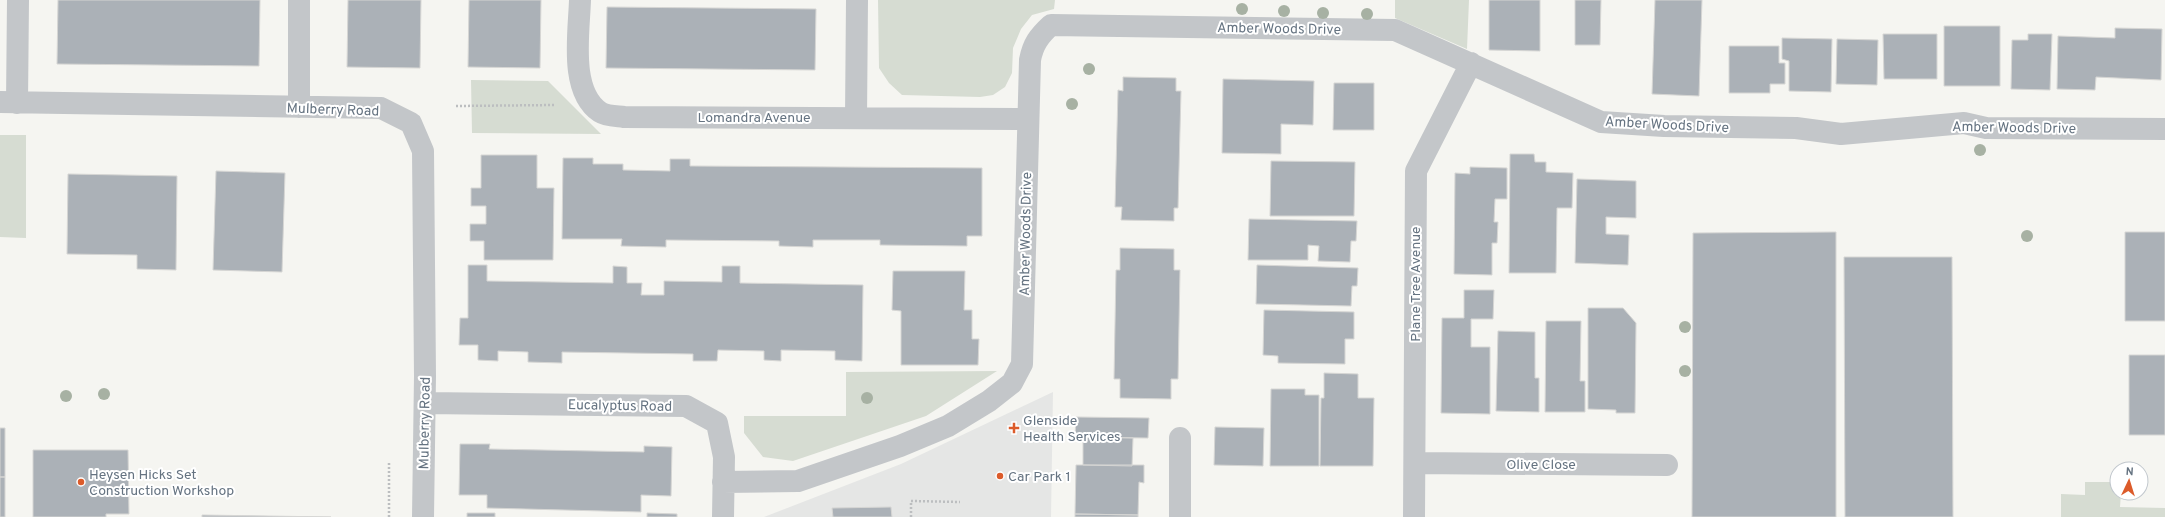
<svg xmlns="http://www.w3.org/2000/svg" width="2165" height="517" font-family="Overpass,sans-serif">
<rect width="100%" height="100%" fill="#f5f5f1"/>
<path fill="#e5e6e5" d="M1053,392L1051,517H764L901,464Z"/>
<path fill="#d6dcd2" d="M878,0H1055L1054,9L1032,15L1021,29L1013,48L1012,73L1005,87L993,95L980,97L902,95L889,83L879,68Z
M1395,0H1469L1467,49L1395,18Z
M471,80L548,81L601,134L472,133Z
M0,135H26V238L0,237Z
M997,371L926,416L793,461L763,457L744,433V416H846V372Z
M2085,482H2117V493H2121L2120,507L2165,508V517H2061V494L2085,495Z"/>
<path fill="#abb1b7" stroke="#d6d6d4" d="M58,0H260L259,66L57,64Z
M348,0H421L420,68L347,67Z
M469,0H541L540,68L468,67Z
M1489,0H1540V51L1489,50Z
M1575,0H1601L1600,45H1575Z
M1655,0H1702L1699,96L1652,94Z
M607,7L816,9L815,70L606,68Z
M1944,26H2000V86H1944Z
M2115,28L2162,29L2161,80L2096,77L2095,90L2057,89L2058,36L2115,38Z
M1883,34H1937V79H1884Z
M2028,34H2052L2050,90L2011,89L2012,40H2028Z
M1782,38L1832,39L1831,92L1789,91V61L1782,59Z
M1837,39L1878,40L1877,85L1836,84Z
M1729,46H1779V63H1785V84H1770V93H1729Z
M1123,77L1176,78V91H1181L1178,208H1174V221L1121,220L1122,207H1115L1118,90L1123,91Z
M1223,79L1314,81L1313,125L1281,124V154L1222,153Z
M1334,83H1374V130H1333Z
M1510,154H1534L1535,162H1546V172L1573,173L1572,208H1557L1556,273H1509Z
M481,155H537V188H554L553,260H484V241H470V224H486V206H471V188H481Z
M563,158H593V164H623V170L670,171V159H690V166L982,168V236H967V246L880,245V240H813V247L779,246V241L666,240V247L621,246L622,239H562Z
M1271,161L1355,162L1354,216H1270Z
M1470,167L1507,168V199H1495L1494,222H1498L1497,243H1492V275L1454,274L1455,173L1470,174Z
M216,171L285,173L282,272L213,270Z
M68,174L177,176L176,270L137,269V255L67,254Z
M1577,179L1636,181V218L1606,217V234L1629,235L1628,265L1575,263Z
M1249,219L1357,221L1356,241H1351L1350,262L1318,261L1319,246L1308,245V260H1248Z
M1836,232V517H1692L1693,233Z
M2125,232H2165V321H2125Z
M1120,248L1174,249V270H1180L1178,379H1171V399L1120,398V379H1114L1116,270H1120Z
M1844,257H1952L1953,517H1845Z
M468,265H487V281L613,283V266L627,267V283H642L641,295H664V281L722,282V266H740V283L863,285L862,361L835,360V351L781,350V361L764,360V351L718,350L717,361H693V354L562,352V363L528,362V352L498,351V361L478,360V345H459L460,318H468Z
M1257,265L1358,268L1357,286H1352L1351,306L1256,304Z
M893,271H965L964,310H972V339H979L978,365H901V311L892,310Z
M1464,290H1494L1493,319H1471V347H1490V414L1441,413L1442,318H1464Z
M1588,308H1623L1636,323L1635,413H1616V410L1588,409Z
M1264,310L1354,312V339H1345V364L1278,363V356L1263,355Z
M1546,321H1581L1580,381H1585V412H1545Z
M1498,331L1535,332V378H1539V412L1496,411Z
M2129,355H2165V435H2129Z
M1324,373L1358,374V398H1374L1373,466H1320L1321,398H1324Z
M1271,389H1305V395H1319V466H1270Z
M1076,417L1149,418L1148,438L1075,437Z
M1215,427L1264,428L1263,466L1214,465Z
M0,428H5V477H0Z
M1083,437L1133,438L1132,466L1083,465Z
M460,444H490L489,449L644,452V446L672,447L671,496L641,495V512L487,508V495H459Z
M33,450H128L129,514H106V517H33Z
M1076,465H1144V483L1139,482L1138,515L1075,514Z
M0,477H5V517H0Z
M891,507L892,517H833L832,508Z
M467,513H495V517H467Z
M647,513L677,514V517H647Z
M1075,514L1138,515V517H1075Z
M202,515L331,517H202Z"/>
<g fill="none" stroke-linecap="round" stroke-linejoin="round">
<path stroke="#bcbec0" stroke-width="2.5" stroke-dasharray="2 2" stroke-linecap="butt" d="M456,106L556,105
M389,517V462
M911,517V501L960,502"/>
<path stroke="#c3c6c9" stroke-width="22" d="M299,0V107
M580,0C579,33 569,91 600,112C606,116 617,116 624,117L1028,119
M0,102L381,108L411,123L423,151L425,376L423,517
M17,103L18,0
M856,118L857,0
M425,403L686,406L717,423L724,457L723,517
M1180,438V517
M1415,463L1667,465
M723,482L798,481L900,446L948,426L989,401L1012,383L1022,364L1030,60C1033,44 1039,36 1051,25L1395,30L1601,122L1664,126L1796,128L1841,134L1964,123L1986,128L2165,129
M1414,517L1416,171L1471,63"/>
</g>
<g fill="#a7b1a3">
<circle cx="1242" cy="9" r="6"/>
<circle cx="1284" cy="11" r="6"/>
<circle cx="1323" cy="13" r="6"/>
<circle cx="1367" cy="14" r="6"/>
<circle cx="1089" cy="69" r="6"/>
<circle cx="1072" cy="104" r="6"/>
<circle cx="1980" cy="150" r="6"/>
<circle cx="2027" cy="236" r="6"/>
<circle cx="1685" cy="327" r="6"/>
<circle cx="1685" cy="371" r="6"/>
<circle cx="104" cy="394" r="6"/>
<circle cx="66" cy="396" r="6"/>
<circle cx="867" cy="398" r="6"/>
</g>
<g fill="#dc5b2a" stroke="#fff" stroke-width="1.5">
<path d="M1012 422h4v4h4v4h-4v4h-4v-4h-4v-4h4z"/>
<circle cx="1000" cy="476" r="4"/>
<circle cx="81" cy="482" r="4"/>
</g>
<g text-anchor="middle" stroke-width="4" stroke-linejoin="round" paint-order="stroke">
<g font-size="14" fill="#657381" stroke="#fff">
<text transform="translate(1279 28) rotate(1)" y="5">Amber Woods Drive</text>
<text transform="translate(333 109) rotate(2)" y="5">Mulberry Road</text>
<text x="754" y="122">Lomandra Avenue</text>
<text transform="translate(1667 124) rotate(3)" y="5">Amber Woods Drive</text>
<text transform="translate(2014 127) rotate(1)" y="5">Amber Woods Drive</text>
<text transform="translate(1025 234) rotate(-89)" y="5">Amber Woods Drive</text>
<text transform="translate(1415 284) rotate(-90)" y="5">Plane Tree Avenue</text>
<text transform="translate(620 405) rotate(1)" y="5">Eucalyptus Road</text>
<text transform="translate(424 423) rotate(-89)" y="5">Mulberry Road</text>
<text x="1541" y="469">Olive Close</text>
</g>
<g font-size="14" fill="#657381" stroke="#fff" text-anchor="start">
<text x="1023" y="425">Glenside<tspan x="1023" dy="16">Health Services</tspan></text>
<text x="89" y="479">Heysen Hicks Set<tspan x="89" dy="16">Construction Workshop</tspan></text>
<text x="1008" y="481">Car Park 1</text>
</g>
</g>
<g transform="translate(2129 481) rotate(4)"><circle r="19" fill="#ffffff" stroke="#c1c7cd"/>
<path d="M0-3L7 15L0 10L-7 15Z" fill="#dc5b2a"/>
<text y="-6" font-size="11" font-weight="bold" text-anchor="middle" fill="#657381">N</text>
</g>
</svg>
